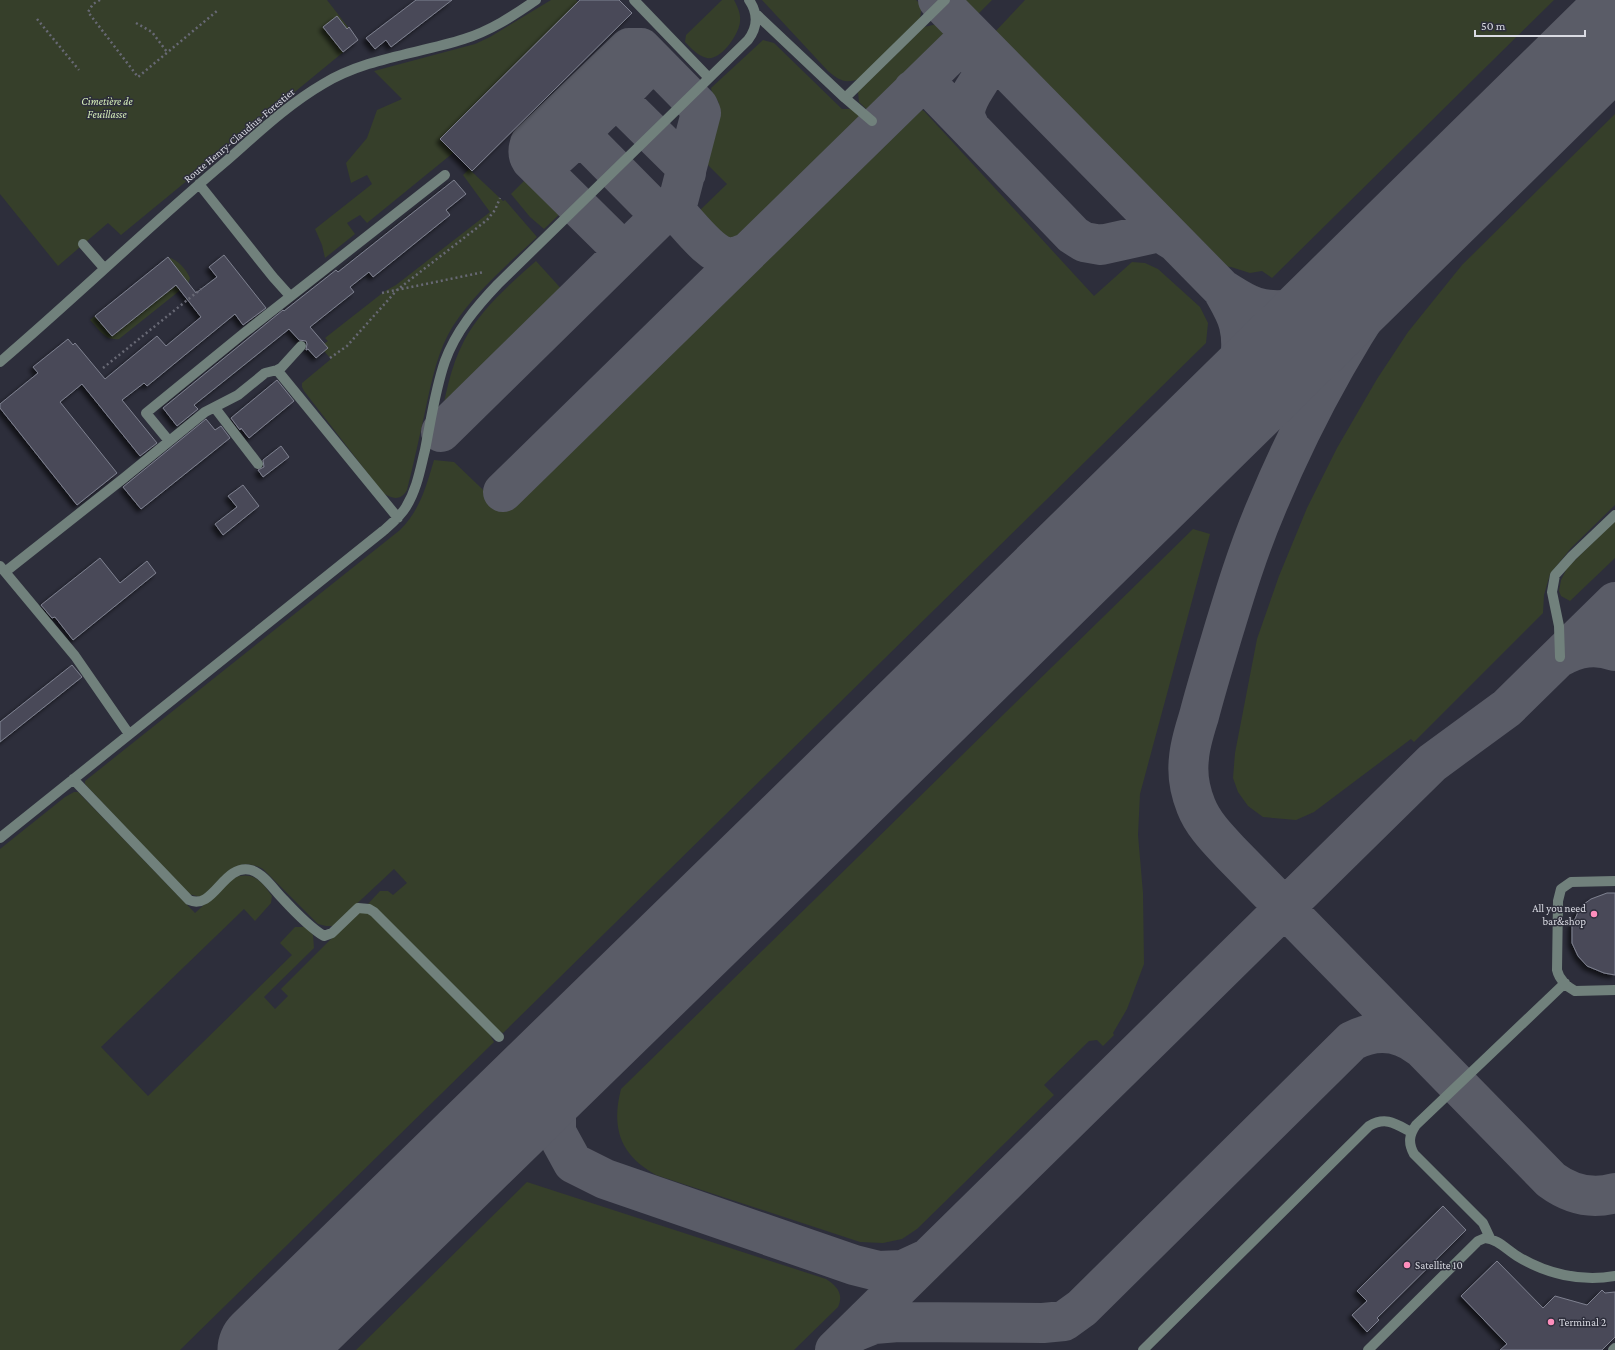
<svg xmlns="http://www.w3.org/2000/svg" width="1615" height="1350" font-family="'Crimson Pro',serif">
<defs>
<filter id="shadow"><feDropShadow dx="-3.5" dy="3.5" stdDeviation="2" flood-color="#0009"/></filter>
</defs>
<rect width="100%" height="100%" fill="#2d2e3b"/>
<path fill="#363f2a" d="M0,0H327L358,40L121,235L108,223L58,266L0,194Z
M551,0H576L578,2L440,139L453,153L367,223L360,215L347,223L355,234L325,258L322,245L315,229L372,184L367,175L351,183L346,163L367,138L377,110L402,99L374,71L475,44L490,37Z
M722,0H734C737,6 741,13 740,21C740,33 721,61 707,58C698,56 691,48 685,42L686,35Z
M762,0H916L922,5L920,18L859,79C844,84 839,80 828,71Z
M959,0H992L979,13H972Z
M1025,0H1554L1272,278L1262,271L1250,273L1231,267L1221,266L993,34Z
M937,24L947,35L945,42L910,77L896,97L875,117L859,102L858,92L924,27Z
M763,40L774,43L842,109H854L870,124L745,246L733,249L720,244L698,222L697,213L727,184L700,157L714,107L719,103L712,93L711,88Z
M913,106L924,111L1094,296L1132,262L1145,263L1158,269L1200,307L1208,323L1206,343L503,1033L497,1030L367,905L380,891H388L393,895L407,883L394,869L333,926H326L318,924L263,869C233,853 222,881 201,897L188,894L85,784V781L400,530C420,510 426,487 434,460L454,462L500,506L903,112Z
M1615,114V505L1571,548L1550,574L1544,595L1543,613L1414,742L1411,739L1314,812L1296,820L1263,817L1248,806L1238,792L1233,778L1235,753L1257,639L1279,576L1307,508L1337,448L1377,379L1408,332L1462,265Z
M469,169L503,201L505,200L537,237C508,264 475,292 453,326C438,350 432,379 426,407C420,434 414,462 407,490C401,501 392,499 383,493L304,391L302,387V383L331,359L324,351V344L328,341L325,338L385,291L396,285L490,212L463,175Z
M530,175L564,210L544,229L530,217L511,194Z
M168,257C178,260 186,269 190,278L188,284L119,339C105,341 99,329 90,320L95,316L112,336L184,278Z
M536,261L566,294L550,310L554,317L439,427C445,398 450,367 464,341C480,310 510,284 536,261Z
M1615,521V558L1570,601L1561,596L1559,591L1561,580L1567,568Z
M1193,529L1210,534L1140,794L1138,835L1143,893L1144,964L1127,1009L1113,1033L1114,1035L1103,1046L1097,1040L1089,1041L1044,1085L1054,1095L917,1229L902,1239L883,1243L860,1242L656,1175C620,1155 611,1128 621,1089Z
M74,792H78L195,913L233,878C253,871 261,880 272,896L271,903L255,921L244,909L101,1047L148,1096L292,955L280,943L295,927H306L313,935L314,948L264,997L275,1009L288,996L281,989L360,910H366L489,1033L494,1042L180,1350H0V849L65,797Z
M527,1182L826,1279C837,1286 844,1294 838,1307L794,1350H356Z"/>
<g fill="none" stroke-linecap="round" stroke-linejoin="round">
<path stroke="#5a5c67" stroke-width="40" d="M938,0L1222,289C1232,295 1243,303 1255,307C1283,316 1316,304 1344,297
M1615,30C1568,75 1521,119 1478,167C1388,267 1317,385 1266,508C1248,550 1235,593 1222,636C1214,663 1206,689 1199,716C1195,729 1190,744 1189,758C1187,774 1190,791 1196,806C1203,824 1217,838 1230,852L1551,1180C1570,1194 1591,1200 1615,1193
M603,85L681,162L685,169L686,173
M913,90C923,87 929,87 937,94L1073,235L1084,242L1101,245L1155,233L1163,234L1174,241
M568,122L657,212L664,213
M970,128C968,123 965,118 965,113C966,90 990,79 987,51
M548,177L549,163L573,141L586,140C580,128 601,113 610,104H623L624,91L646,68H660
M631,245L622,247L614,242L531,160C527,154 528,149 530,143L629,48H641L698,106L701,113L676,209L680,216
M1222,289C1228,300 1236,312 1239,325C1246,353 1235,383 1229,410
M441,432L664,213H675L680,216C691,228 712,255 728,257C735,258 741,255 746,253
M503,492L962,43L971,40L979,43
M1560,657C1578,647 1595,644 1615,651
M563,1062L556,1109V1132L573,1163L605,1179L854,1265L878,1271L903,1270L927,1259
M854,1332L874,1324L898,1322L1043,1323L1064,1321L1082,1308L1352,1041C1375,1029 1399,1030 1420,1047
M835,1350L1432,763L1507,708L1615,602"/>
<path stroke="#5a5c67" stroke-width="99" d="M267,1350L820,811L1615,31"/>
</g>
<path fill="#484a58" stroke="#7f8190" filter="url(#shadow)" d="M416,0H452L391,47L386,40L375,49L366,38Z
M580,0H619L632,13L472,171L440,139Z
M337,16L347,29L349,27L358,40L343,52L323,27Z
M454,180L466,194L446,210L450,215L373,277L369,272L350,287L354,292L310,327L328,348L316,358L308,349L306,350L307,344L306,341L299,340L289,329L194,405L198,409L177,426L163,408L283,310L284,311L336,270L338,272Z
M224,255L266,308L243,325L235,314L147,386L144,383L122,400L157,443L140,456L82,384L60,402L117,473L77,505L0,408V404L38,373L33,367L68,339L73,345L75,343L105,379L157,336L166,346L201,317L176,285L112,336L95,316L168,257L196,293L217,277L209,267Z
M277,380L294,401L249,438L241,428L240,430L231,418Z
M206,419L215,430L221,426L230,438L141,509L123,487Z
M281,446L289,457L263,477L258,470L264,467L263,460Z
M243,485L259,506L223,535L215,524L237,507L228,496Z
M100,558L120,583L147,561L156,573L73,640L55,617L52,618L41,605Z
M72,665L82,677L0,742V722Z
M1607,893H1615V975L1604,973L1587,966L1578,956L1572,943V926L1578,912L1584,904L1591,899Z
M1443,1206L1466,1230L1377,1318L1379,1320L1367,1332L1352,1315L1367,1301L1357,1291Z
M1497,1261L1543,1308L1555,1296L1587,1305L1602,1290L1605,1293L1615,1292V1337L1602,1350H1500L1507,1344L1461,1296Z"/>
<g fill="none" stroke-linecap="round" stroke-linejoin="round">
<path stroke="#686975" stroke-width="2.5" stroke-dasharray="2 3" stroke-linecap="butt" d="M100,0L93,4L88,12L138,77L217,11
M37,19L79,70
M136,23L152,32L167,52
M382,293L484,272
M330,358L347,346L397,290L487,220L495,210L500,198
M103,368L201,289"/>
<path stroke="#71817c" stroke-width="10" d="M634,0L709,78
M755,13L845,98L872,121
M845,98L945,0
M199,184L273,277L290,296
M83,244L104,268
M0,362C76,297 148,227 225,162C256,135 287,105 323,84C366,58 417,54 464,39C490,31 513,16 536,0
M277,370L398,518
M215,408L258,464
M169,441L146,413L244,333L445,175
M0,566L75,656L129,734
M5,572L124,478L205,412L238,395L265,373L277,370L281,368L301,346
M1560,657L1559,626L1552,592L1555,575L1572,556L1615,515
M73,779L189,900C214,911 223,863 251,870C264,874 274,890 283,899C295,912 309,927 324,936L332,933L358,908L369,909L374,912L499,1037
M0,838L383,531C391,524 400,517 406,507C417,489 420,470 425,450C431,420 435,390 445,361C456,331 476,307 498,284L748,40C758,27 758,13 749,0
M1615,881L1571,882L1561,889L1558,901L1557,970C1559,979 1567,987 1575,991L1615,990
M1490,1238L1483,1223L1414,1154C1408,1143 1409,1135 1416,1125L1565,983
M1143,1350L1369,1126C1386,1116 1396,1124 1411,1132
M1368,1350L1478,1241L1485,1238C1497,1239 1506,1249 1517,1256C1546,1274 1581,1282 1615,1276
M1613,1350L1615,1348"/>
</g>
<g fill="#fe8ebc" stroke="#2d2e3b" stroke-width="1.5">
<circle cx="1594" cy="914" r="4"/>
<circle cx="1407" cy="1265" r="4"/>
<circle cx="1551" cy="1322" r="4"/>
</g>
<g text-anchor="middle" stroke-width="3" stroke-linejoin="round" paint-order="stroke">
<g font-size="11" font-style="italic" fill="#d5edb8" stroke="#2d2e3b">
<text x="107" y="105">Cimetière de<tspan x="107" dy="13">Feuillasse</tspan></text>
</g>
<g font-size="11" fill="#dadbe3" stroke="#2d2e3b">
<text transform="translate(239 135) rotate(-40)" y="4">Route Henry-Claudius-Forestier</text>
</g>
<g font-size="11" fill="#dadbe3" stroke="#2d2e3b" text-anchor="start">
<text x="1586" y="912" text-anchor="end">All you need<tspan x="1586" dy="13">bar&amp;shop</tspan></text>
<text x="1415" y="1269">Satellite 10</text>
<text x="1559" y="1326">Terminal 2</text>
</g>
</g>
<path d="M1475 30v6h110v-6" fill="none" stroke="#dadbe3" stroke-width="2"/>
<text x="1481" y="30" font-size="12" fill="#dadbe3" stroke="#2d2e3b" stroke-width="3" paint-order="stroke">50 m</text>
</svg>
